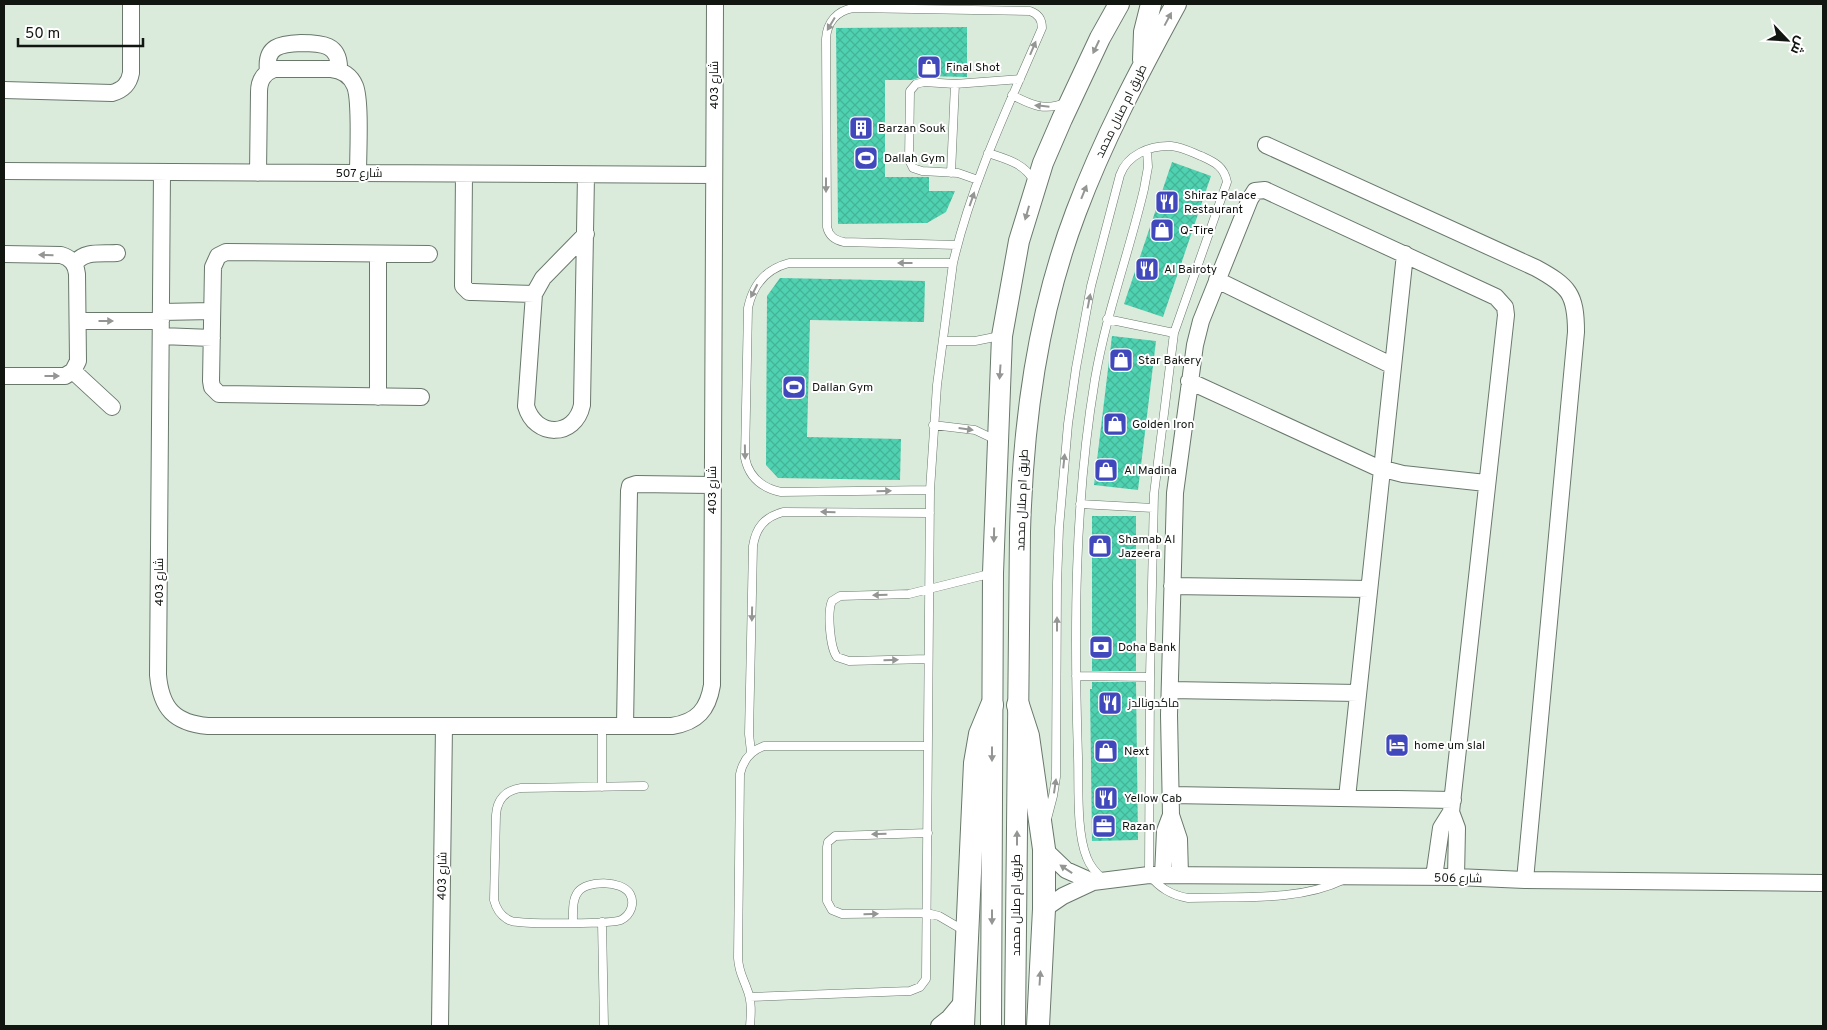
<svg xmlns="http://www.w3.org/2000/svg" width="1827" height="1030" font-family="Overpass,Cairo,sans-serif">
<defs>
<pattern id="building-cross-hatch" width="8" height="8" patternUnits="userSpaceOnUse" patternTransform="scale(1.25)"><rect width="8" height="8" fill="#4fd2b1"/><path d="M0 0l8 8M0 8l8-8" fill="none" stroke="#44b497"/></pattern>
</defs>
<rect width="100%" height="100%" fill="#daeadb"/>
<path fill="url(#building-cross-hatch)" d="M967,27V77L924,76L912,80H885V177H929V191H955L946,212L927,223L838,224L836,28Z
M1172,162L1211,176L1163,317L1124,304Z
M780,278L925,281L924,322L810,320L807,437L901,439L900,480L778,478L766,465L767,296Z
M1112,336L1156,341L1138,490L1094,485Z
M1092,516H1136V671H1092Z
M1092,682H1136L1138,840L1092,841L1090,689H1092Z"/>
<g fill="none" stroke-linecap="round" stroke-linejoin="round">
<g stroke="#69786b" stroke-width="9">
<path id="service" d="M1012,95C1031,105 1046,112 1066,102
M988,153C1006,159 1024,163 1034,181
M951,173L955,84
M978,180L958,173L922,171L913,168L909,160L910,91L916,84L924,82L955,84L1020,79
M1107,319L1174,333
M943,341H975L1000,336
M933,425L975,430L996,440
M930,490L781,492C762,488 749,477 745,458L748,308C753,284 766,269 789,263H953
M1080,504L1153,508
M928,659L849,661L837,657C830,648 827,612 832,601L840,596L909,594L993,573
M1076,676L1150,677
M602,726V787
M751,752L749,734L753,546C756,527 765,517 783,512L930,513
M1047,819L1053,796L1056,777L1057,583L1059,528L1068,424L1076,368L1091,286L1120,175C1127,155 1150,145 1171,146C1182,147 1191,152 1201,156C1214,162 1224,166 1227,182L1174,333L1154,494L1150,677L1149,875C1160,888 1171,895 1188,898C1237,896 1298,902 1343,880
M928,833L835,836L828,842L827,847V901L832,910L842,914L927,913L939,916L963,930
M1103,879C1096,873 1090,866 1087,858C1076,832 1079,786 1078,757C1074,631 1074,504 1095,379C1106,314 1129,253 1144,189L1148,167L1147,150
M573,922C573,912 572,900 578,892C587,880 622,880 630,894C635,903 631,915 621,920C613,924 531,924 518,922C514,922 510,921 507,919C499,914 496,908 494,900L496,815C497,799 506,790 521,788L644,786
M602,922L604,1026
M750,997L910,991L920,987L926,979L930,490L937,385L953,263C972,181 1009,105 1042,28C1042,20 1039,14 1030,11L853,8C837,11 827,22 826,39L827,227C829,236 834,240 844,242L957,245
M750,1026C751,1014 752,1001 747,989C743,977 739,973 738,958L740,774C743,760 750,751 764,746H928"/>
</g>
<g stroke="#69786b" stroke-width="18">
<path id="minor" d="M268,71C265,46 280,44 301,43C322,43 340,44 339,70
M4,90L112,93C123,90 129,84 131,73V4
M1266,145L1536,268C1569,286 1576,294 1576,332L1525,880
M4,171L714,175
M162,172L158,675C161,708 174,723 208,726H672C697,722 708,710 712,685L715,4
M258,173L259,92C259,80 264,73 274,69H331C342,70 351,76 355,86C361,101 358,155 358,173
M464,174L463,286L469,292H473L534,294
M586,234L543,278L534,294L526,406C535,438 575,438 582,405L586,175
M4,254L61,255C71,258 76,264 77,274L78,361L73,371L65,376H4
M378,255V397
M75,264C83,250 102,254 117,253
M1217,280L1393,366
M161,312L212,311
M78,321H161
M161,336L212,338
M73,371L112,407
M1189,381L1376,467L1403,474L1486,483
M421,397L219,394L212,387L211,381L213,267L218,256L226,252L429,254
M1172,586L1369,589
M1170,690L1358,693
M625,726L629,491L630,486L636,484L712,485
M1171,795L1453,800
M1347,798L1405,254
M1044,849L1066,870L1093,882
M1163,875L1165,831L1171,815
M1180,875L1179,839L1171,815L1169,715L1175,493L1195,345L1201,321L1250,199L1255,191L1265,190L1496,297L1505,307L1506,315L1451,812L1457,828L1456,877
M1434,877L1441,828L1451,812
M1044,909L1063,896L1093,882L1149,875L1456,877L1525,880L1823,883
M440,1026L444,726
M939,1026L949,1018L964,1000"/>
</g>
<g stroke="#69786b" stroke-width="22">
<path id="tertiary" d="M1143,60L1144,32L1151,4
M991,1026L993,573L1002,336L1019,241L1043,163L1062,119L1100,38L1119,4
M1015,1026L1020,532C1023,423 1037,315 1076,212C1103,140 1139,72 1176,4"/>
</g>
<g stroke="#69786b" stroke-width="24">
<path id="secondary" d="M1018,705L1028,736L1044,849V909L1038,1026
M963,1026L975,763L980,734L992,705"/>
</g>
<use href="#service" stroke="#fff" stroke-width="8"/>
<use href="#minor" stroke="#fff" stroke-width="16"/>
<use href="#tertiary" stroke="#fff" stroke-width="20"/>
<use href="#secondary" stroke="#fff" stroke-width="22"/>
</g>
<defs><path id="oneway-solid" d="M-6-.8H1V-3.2L6.5 0L1 3.2V.8H-6Z" transform="scale(1.25)"/></defs>
<g fill="#949694">
<use href="#oneway-solid" transform="translate(1168 19) rotate(-62)"/>
<use href="#oneway-solid" transform="translate(831 24) rotate(121)"/>
<use href="#oneway-solid" transform="translate(1096 47) rotate(115)"/>
<use href="#oneway-solid" transform="translate(1033 48) rotate(-67)"/>
<use href="#oneway-solid" transform="translate(1042 106) rotate(-174)"/>
<use href="#oneway-solid" transform="translate(826 185) rotate(90)"/>
<use href="#oneway-solid" transform="translate(1084 192) rotate(-68)"/>
<use href="#oneway-solid" transform="translate(972 199) rotate(-71)"/>
<use href="#oneway-solid" transform="translate(1027 213) rotate(106)"/>
<use href="#oneway-solid" transform="translate(46 255) rotate(-179)"/>
<use href="#oneway-solid" transform="translate(905 263) rotate(-180)"/>
<use href="#oneway-solid" transform="translate(754 291) rotate(117)"/>
<use href="#oneway-solid" transform="translate(1089 301) rotate(-79)"/>
<use href="#oneway-solid" transform="translate(106 321)"/>
<use href="#oneway-solid" transform="translate(1000 372) rotate(94)"/>
<use href="#oneway-solid" transform="translate(52 376)"/>
<use href="#oneway-solid" transform="translate(966 429) rotate(8)"/>
<use href="#oneway-solid" transform="translate(745 452) rotate(89)"/>
<use href="#oneway-solid" transform="translate(1064 461) rotate(-84)"/>
<use href="#oneway-solid" transform="translate(884 491) rotate(-1)"/>
<use href="#oneway-solid" transform="translate(828 512) rotate(-179)"/>
<use href="#oneway-solid" transform="translate(994 535) rotate(91)"/>
<use href="#oneway-solid" transform="translate(880 595) rotate(179)"/>
<use href="#oneway-solid" transform="translate(752 614) rotate(91)"/>
<use href="#oneway-solid" transform="translate(1057 624) rotate(-90)"/>
<use href="#oneway-solid" transform="translate(891 660) rotate(-1)"/>
<use href="#oneway-solid" transform="translate(992 754) rotate(90)"/>
<use href="#oneway-solid" transform="translate(1055 786) rotate(-82)"/>
<use href="#oneway-solid" transform="translate(879 834) rotate(179)"/>
<use href="#oneway-solid" transform="translate(1017 838) rotate(-90)"/>
<use href="#oneway-solid" transform="translate(1066 869) rotate(-146)"/>
<use href="#oneway-solid" transform="translate(871 914) rotate(-1)"/>
<use href="#oneway-solid" transform="translate(992 917) rotate(90)"/>
<use href="#oneway-solid" transform="translate(1040 978) rotate(-86)"/>
</g>
<defs>
<g id="shop-square" transform="scale(1.25)"><rect x="-9" y="-9" width="18" height="18" rx="4" fill="#4048bc" stroke="#fff"/><path d="M-5-2.5h2.3a2.7 3.5 0 0 1 5.4 0H5L5.5 6h-11ZM-1.5-2.5h3a1.5 2.3 0 0 0-3 0Z" fill="#fff"/></g>
<g id="building-square" transform="scale(1.25)"><rect x="-9" y="-9" width="18" height="18" rx="4" fill="#4048bc" stroke="#fff"/><path d="M-4-6H4V6H1V3H-1V6H-4ZM-2.5-4.3h1.7v1.8h-1.7ZM.8-4.3h1.7v1.8H.8ZM-2.5-1h1.7V.8h-1.7ZM.8-1h1.7V.8H.8Z" fill="#fff"/></g>
<g id="stadium-square" transform="scale(1.25)"><rect x="-9" y="-9" width="18" height="18" rx="4" fill="#4048bc" stroke="#fff"/><path d="M0-5a6.5 5 0 1 0 0 10a6.5 5 0 1 0 0-10ZM-3.5-1.8h7v3.6h-7Z" fill="#fff"/></g>
<g id="restaurant-square" transform="scale(1.25)"><rect x="-9" y="-9" width="18" height="18" rx="4" fill="#4048bc" stroke="#fff"/><path d="M-5-6h1v4h1v-4h1v4h1v-4h1v5L-1.5 .5V6h-2V.5L-5-1ZM5-6V6H3V1.5H1.5Q1.5-4 5-6Z" fill="#fff"/></g>
<g id="bank-square" transform="scale(1.25)"><rect x="-9" y="-9" width="18" height="18" rx="4" fill="#4048bc" stroke="#fff"/><path d="M-6-4H6V4H-6ZM0-2.3a2.3 2.3 0 1 0 0 4.6a2.3 2.3 0 1 0 0-4.6Z" fill="#fff"/></g>
<g id="hotel-square" transform="scale(1.25)"><rect x="-9" y="-9" width="18" height="18" rx="4" fill="#4048bc" stroke="#fff"/><path d="M-6-4.5h1.5V1H6V5H4.5V3h-9V5H-6ZM-4 0a1.8 1.8 0 1 1 3.6 0ZM.5 0V-2.5h3Q6-2.5 6 0Z" fill="#fff"/></g>
<g id="office-square" transform="scale(1.25)"><rect x="-9" y="-9" width="18" height="18" rx="4" fill="#4048bc" stroke="#fff"/><path d="M-6-3h4V-5.5h4V-3h4V5H-6ZM-1-4.5V-3h2v-1.5ZM-6 0V1H6V0Z" fill="#fff"/></g>
</defs>
<g fill-rule="evenodd">
<use href="#shop-square" x="929" y="67"/>
<use href="#building-square" x="861" y="128"/>
<use href="#stadium-square" x="866" y="158"/>
<use href="#restaurant-square" x="1167" y="202"/>
<use href="#shop-square" x="1162" y="230"/>
<use href="#restaurant-square" x="1147" y="269"/>
<use href="#shop-square" x="1121" y="360"/>
<use href="#stadium-square" x="794" y="387"/>
<use href="#shop-square" x="1115" y="424"/>
<use href="#shop-square" x="1106" y="470"/>
<use href="#shop-square" x="1100" y="546"/>
<use href="#bank-square" x="1101" y="647"/>
<use href="#restaurant-square" x="1110" y="703"/>
<use href="#hotel-square" x="1397" y="745"/>
<use href="#shop-square" x="1106" y="751"/>
<use href="#restaurant-square" x="1106" y="798"/>
<use href="#office-square" x="1104" y="826"/>
</g>
<g text-anchor="middle" stroke-width="4" stroke-linejoin="round" paint-order="stroke">
<g font-size="12" fill="#111611" stroke="#fff" text-anchor="start">
<text x="946" y="71">Final Shot</text>
<text x="878" y="132">Barzan Souk</text>
<text x="884" y="162">Dallah Gym</text>
<text x="1184" y="199">Shiraz Palace<tspan x="1184" dy="14">Restaurant</tspan></text>
<text x="1180" y="234">Q-Tire</text>
<text x="1164" y="273">Al Bairoty</text>
<text x="1138" y="364">Star Bakery</text>
<text x="812" y="391">Dallan Gym</text>
<text x="1132" y="428">Golden Iron</text>
<text x="1124" y="474">Al Madina</text>
<text x="1118" y="543">Shamab Al<tspan x="1118" dy="14">Jazeera</tspan></text>
<text x="1118" y="651">Doha Bank</text>
<text x="1128" y="707">ماكدونالدز</text>
<text x="1414" y="749">home um slal</text>
<text x="1124" y="755">Next</text>
<text x="1124" y="802">Yellow Cab</text>
<text x="1122" y="830">Razan</text>
</g>
<g font-size="12" fill="#111611" stroke="#fff">
<text transform="translate(714 85) rotate(-90)" y="4">شارع 403</text>
<text transform="translate(1121 111) rotate(-64)" y="4">طريق ام صلال محمد</text>
<text x="359" y="177">شارع 507</text>
<text transform="translate(712 490) rotate(-90)" y="4">شارع 403</text>
<text transform="translate(1022 500) rotate(-88)" y="4">طريق ام صلال محمد</text>
<text transform="translate(159 582) rotate(-90)" y="4">شارع 403</text>
<text transform="translate(442 876) rotate(-89)" y="4">شارع 403</text>
<text transform="translate(1458 878) rotate(1)" y="4">شارع 506</text>
<text transform="translate(1016 905) rotate(-90)" y="4">طريق ام صلال محمد</text>
</g>
</g>
<rect width="1827" height="1030" fill="none" stroke="#111611" stroke-width="10"/>
<g transform="translate(1787 40) rotate(115)" stroke="#ffffff" stroke-width="4" paint-order="stroke">
<path d="M0-4L9 19L0 12L-9 19Z" fill="#111611"/>
<text y="-8" font-size="14" font-weight="bold" text-anchor="middle" fill="#111611">ش</text>
</g>
<path d="M18 38v8h125v-8" fill="none" stroke="#111611" stroke-width="2.5"/>
<text x="25" y="38" font-size="15" fill="#111611" stroke="#ffffff" stroke-width="4" paint-order="stroke">50 m</text>
</svg>
